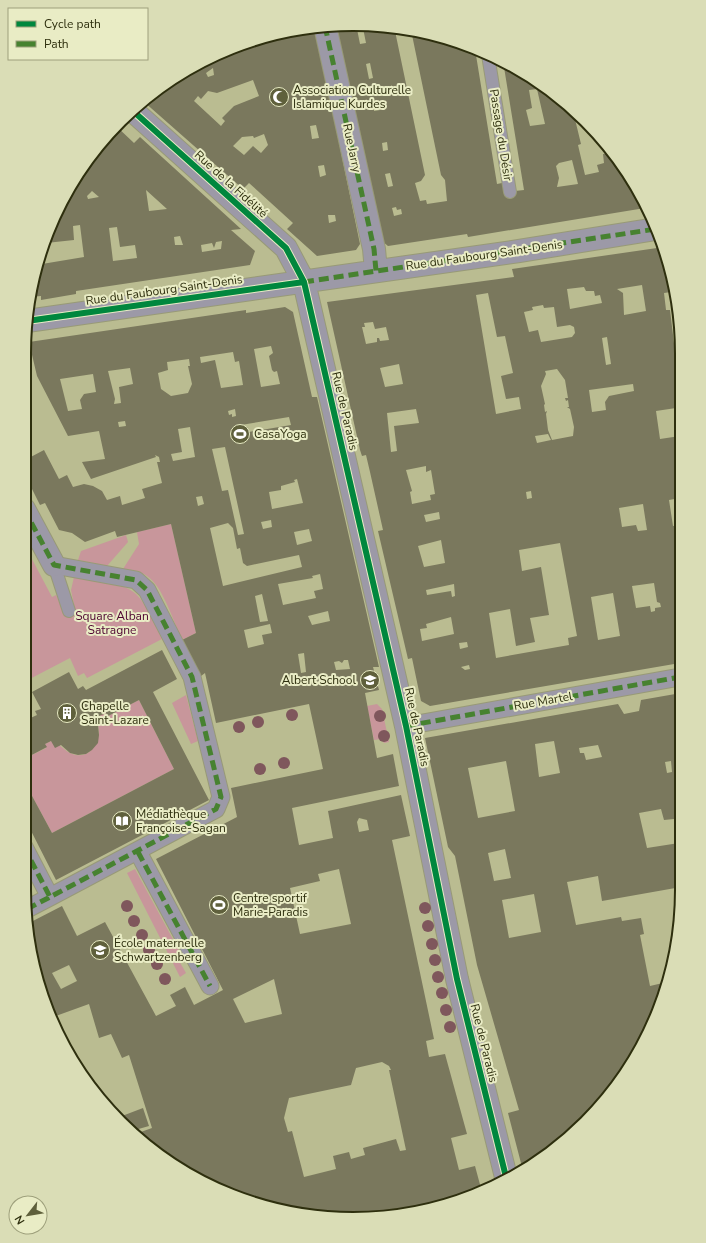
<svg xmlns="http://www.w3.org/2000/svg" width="706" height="1243" font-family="'Nunito Sans',sans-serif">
<rect width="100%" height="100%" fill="#babc91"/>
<path fill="#c8969b" d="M171,524L196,633L182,640C174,623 163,586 147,576C140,571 131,570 123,569L139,544L137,532Z
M126,535L128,542L107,566L78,560L81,551Z
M24,544L52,597L56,595L64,613L76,615L71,590L74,577C90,580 120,582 132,591C145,599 155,626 162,639L87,678L84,673L78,676L70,658L24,682Z
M186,695L198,741L191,744L172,703Z
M139,700L174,769L52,833L24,781V759L46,748L45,744L51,741C61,744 62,749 70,753C89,762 102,743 98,725L103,723L99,716L106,713L108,716Z
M377,704L382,709L389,742L384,743L381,739L374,740L367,706Z
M135,869L182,956L178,959L186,973L180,977L127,873Z"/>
<path fill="#7a785d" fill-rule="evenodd" d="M336,25L390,27L395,31L425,175L421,181L415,183L420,201L426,200L427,204L447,201L445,180L441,175L411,30L459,42L475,49L497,184L502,183L505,185L506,192L524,190L503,61L518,68L573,111L581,144L578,145L585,175L599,172L597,165L604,163L603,154L612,153L627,170L645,208L468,237L467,234L388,246L382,241ZM363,28L366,43L360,44L357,29ZM370,63L373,78L369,79L366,64ZM537,89L545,124L530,126L526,110L532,108L529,90ZM379,105L380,110L374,111V107ZM387,142L388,150L383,151L382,143ZM572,160L578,184L557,187L559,178L556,166L559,163ZM390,173L393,186L388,187L385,174ZM396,207L397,210L401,209L402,214L394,216L392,208Z
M315,27L360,244L356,250L317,256L287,229L293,223L249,183L243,189L143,101L153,92L208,58L268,35ZM213,68L214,75L208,77L206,73ZM253,80L259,96L234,106L222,118L225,121L221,126L194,101L198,96L201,99L208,91L217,93ZM316,125L319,138L312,139L310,126ZM264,134L268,145L261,153L253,146L244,155L233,146L242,137L253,136L254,138ZM324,165L326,175L320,177L318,166ZM328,215H335L336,221L329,223Z
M116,126L134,143L140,137L241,229L231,230L255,251L250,265L76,291V294L41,300V296L30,297L36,265L84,257L80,225L73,226L74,240L46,243L68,188L106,136ZM146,190L167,209L149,211ZM92,191L99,197L88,199L87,196ZM117,227L120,247L135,245L137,258L113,261L109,228ZM180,236L183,245H175L174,237ZM222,241L221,249L202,252L201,245L212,243L214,248L216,242Z
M664,247L676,295L672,296L671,292L664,293L666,310H670L679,385L680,423L676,408L656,411L660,439L680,436V498L669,500L673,526L680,525V663L430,706L421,701L412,658L408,659L378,531L383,530L370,472L366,455L362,456L360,450L327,302L514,277L512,269ZM642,285L646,311L624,315L623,293L617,289ZM584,287L586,291H594L595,296L600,295L602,303L570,309L567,289ZM488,293L497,337L505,336L513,373L501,376L506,399L519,397L521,409L496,414L476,295ZM543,305L544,308L554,307L557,327L570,325L574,327L575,333L572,337L541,342L538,330L529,332L524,312L533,310L532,307ZM373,322L375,329L386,327L389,340L380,341L379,338H377V342L366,344L362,327H365L364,323ZM607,337L611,364L606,365L602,338ZM399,364L403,384L385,387L380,368ZM557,369L565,380L568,398H565L566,401L568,400L569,407H567L570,409L574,427L573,436L552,440L548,430L546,414L547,411L545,412L544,405L545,404L541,386L546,374L545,371ZM633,384L634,391L609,396L605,402L606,410L592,412L589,390ZM416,409L419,423L394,426L397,451L391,452L387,413ZM548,434L551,440L537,443L535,436ZM426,466V472L431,470L435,494L430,495L431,500L412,504L410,492L412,491L406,470ZM531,491L532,498L527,499L526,492ZM643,504L647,530L638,531L636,525L622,527L619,508ZM439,512L440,519L426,522L424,515ZM441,540L445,563L424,567L418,546ZM560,543L577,636L568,638L569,645L496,658L489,613L510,609L516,646L535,642L530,618L549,615L541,567L522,571L519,550ZM654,583L657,602L660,603L661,607L655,608V611L651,612L650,606L636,608L632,586ZM454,584L455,596L452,597L451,591L427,595L426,590ZM613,593L620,636L598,640L591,597ZM451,617L454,634L422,641L420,629L427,628L426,624ZM467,642L468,647L460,649L459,643ZM469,665L470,669L465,670L461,667Z
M285,307L293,312L312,397H317L379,667H373L379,690L365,693L377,758L393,754L399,786L292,808L299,845L333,838L328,811L401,795L410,836L392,840L434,1039L426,1041L429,1057L445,1054L467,1134L451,1138L459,1170L475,1166L482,1192L374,1218L268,1208L170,1163L138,1133L152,1128L129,1055L122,1058L111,1034L99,1038L89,1004L53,1017L41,996L29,923L62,906L77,936L105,922L156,1016L176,1006L170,995L185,987L194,1005L223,990L156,859L237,817L231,788L323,769L309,704L216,723L205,673L201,676L182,640L196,633L171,524L117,537L115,531L85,542L72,533L59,530L45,503L40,505L25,475V460L44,450L59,479L67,475L73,487L84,484L93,486L102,491L107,500L120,496L122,505L145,498L142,489L162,483L157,462H160L159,457L155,455L156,457L91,479L82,462L105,459L99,431L68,436L37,376L29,342L246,310V313ZM271,346L273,353L269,356L272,370L274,372L277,371L280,384L261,387L254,349ZM233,352L235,362L239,361L243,385L221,388L215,360L201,363L200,357ZM189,359L190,366H188L192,384L188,393L171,396L161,389L158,373L168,370L167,362ZM130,368L133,384L119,387L121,403L114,404L115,399L108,371ZM93,374L96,392L84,394L80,400L82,409L68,411L60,379ZM235,409L236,416L232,417V414L229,415L228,411ZM289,417L291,425L243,433L241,425ZM125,421L126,426L119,427L118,422ZM190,427L195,457L173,461L171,454L182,452L178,429ZM225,447L244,534L238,535L228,490L222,491L212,449ZM297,479L303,503L272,509L269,492L281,490V486L295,482L294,480ZM202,496L204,504L198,506L196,497ZM271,520L272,527L263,529L261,522ZM228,523L233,528L237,549L240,548L243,563L247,566L299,555L302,567L223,586L210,528ZM309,529L312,541L297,545L294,532ZM320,574L323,589L314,591L316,598L283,605L278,584L313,578L312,576ZM262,594L268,621L260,622L255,596ZM328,611L330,621L312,625L308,616ZM270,624L272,633L262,635L264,644L248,648L244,630ZM304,653L306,672L301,673L298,654ZM344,660H348L350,669L336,670L334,662L339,661L342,663ZM359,818L367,820L369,830L359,832L357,822ZM339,869L351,924L300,934L290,888L320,881L318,874ZM69,965L77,981L61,989L52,973ZM274,979L282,1014L245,1023L233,999ZM382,1062L389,1066L391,1070H389L406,1150L400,1151L396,1139L363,1148L365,1155L351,1159L349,1152L333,1156L336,1169L304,1177L292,1131L288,1132L284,1118L289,1098L351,1085L356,1068Z
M162,650L177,679L153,692L209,800L56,880L24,817V781L52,833L174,769L139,700L108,716L106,713L99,716L103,723L98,725L99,735L98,743L92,750L86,754L78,755L70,753L61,745L55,748L51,741L45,744L47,747L24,759V721L37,715L35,711L41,709L32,692L69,672L78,689L83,686L86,690Z
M681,693V736H679L681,745V887L602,901L598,876L567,882L576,925L621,917L622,921L641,918L644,934L640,935L650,986L667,982V984L638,1055L570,1138L522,1167L508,1113L519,1110L477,965L455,856L448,847L425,738L618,704L624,714L639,711L641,700ZM554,741L560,773L539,777L535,744ZM598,745L602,757L586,760L584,753H580L579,748ZM506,761L515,811L478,818L468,768ZM671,761L672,772L667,773L665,762ZM661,809L664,820L674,819L679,843L647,848L639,813ZM505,849L511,878L494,881L488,853ZM534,894L541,932L509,938L502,900Z
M675,952L672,969L668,954Z
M143,1108L149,1126L135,1130L123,1119L122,1116Z"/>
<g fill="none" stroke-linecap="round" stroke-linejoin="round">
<g stroke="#989a77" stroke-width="14">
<path id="service" d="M488,55L510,192
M54,565L69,611"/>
</g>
<g stroke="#989a77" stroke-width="19">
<path id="pedestrian" d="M406,726L680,677
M24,847L50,897L216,809L221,797L192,677L147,590L136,580L54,565
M138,852L210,986
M27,909L50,897"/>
</g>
<g stroke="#989a77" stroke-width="24">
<path id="minor" d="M325,26L374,249L376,271
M133,111L286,248L304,282L406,726L457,979L506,1177
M27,321L519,251L656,229
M24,509L54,565"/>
</g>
<use href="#service" stroke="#9c99a7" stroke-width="12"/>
<use href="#pedestrian" stroke="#9c99a7" stroke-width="17"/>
<use href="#minor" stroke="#9c99a7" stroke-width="22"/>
<path stroke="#478230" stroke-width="5" stroke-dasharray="10 5" stroke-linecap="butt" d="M325,26L374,249L376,271
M304,282L656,229
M406,726L680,677
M24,847L50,897L216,809L221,797L192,677L147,590L136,580L54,565L24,509
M138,852L210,986
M27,909L50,897"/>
<g stroke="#e9ecc5" stroke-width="8">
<path id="cycleway" d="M133,111L286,248L304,282L406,726L457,979L506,1177
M27,321L304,282"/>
</g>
<use href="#cycleway" stroke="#00873e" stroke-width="6"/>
</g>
<g fill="#7f575c">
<circle cx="292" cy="715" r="6"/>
<circle cx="380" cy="716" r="6"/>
<circle cx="258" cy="722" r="6"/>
<circle cx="239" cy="727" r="6"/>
<circle cx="384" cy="736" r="6"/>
<circle cx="284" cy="763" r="6"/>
<circle cx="260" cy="769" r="6"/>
<circle cx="127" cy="906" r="6"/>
<circle cx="425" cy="908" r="6"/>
<circle cx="134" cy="921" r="6"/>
<circle cx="428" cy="926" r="6"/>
<circle cx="142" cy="935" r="6"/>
<circle cx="432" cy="944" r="6"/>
<circle cx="149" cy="950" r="6"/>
<circle cx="435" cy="960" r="6"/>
<circle cx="157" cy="964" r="6"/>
<circle cx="438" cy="977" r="6"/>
<circle cx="165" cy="979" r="6"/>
<circle cx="442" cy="993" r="6"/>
<circle cx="446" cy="1010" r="6"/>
<circle cx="450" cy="1027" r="6"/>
</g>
<defs>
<g id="mosque-disc" transform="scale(1)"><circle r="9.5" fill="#5f603c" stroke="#e9ecc5"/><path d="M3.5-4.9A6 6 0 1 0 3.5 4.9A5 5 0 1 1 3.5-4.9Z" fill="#fff"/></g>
<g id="stadium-disc" transform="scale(1)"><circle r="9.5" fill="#5f603c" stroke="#e9ecc5"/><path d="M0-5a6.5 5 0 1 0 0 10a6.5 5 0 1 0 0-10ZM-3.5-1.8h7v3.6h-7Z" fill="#fff"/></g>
<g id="university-disc" transform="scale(1)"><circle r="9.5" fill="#5f603c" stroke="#e9ecc5"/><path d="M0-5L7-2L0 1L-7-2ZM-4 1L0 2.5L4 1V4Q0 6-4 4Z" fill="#fff"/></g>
<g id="building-disc" transform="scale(1)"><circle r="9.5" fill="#5f603c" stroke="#e9ecc5"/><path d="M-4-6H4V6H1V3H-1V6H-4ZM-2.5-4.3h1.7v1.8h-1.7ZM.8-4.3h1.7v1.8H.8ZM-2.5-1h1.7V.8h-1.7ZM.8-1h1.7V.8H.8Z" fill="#fff"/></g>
<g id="library-disc" transform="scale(1)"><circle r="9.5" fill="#5f603c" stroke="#e9ecc5"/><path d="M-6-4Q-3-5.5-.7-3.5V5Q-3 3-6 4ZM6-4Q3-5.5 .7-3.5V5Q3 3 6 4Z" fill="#fff"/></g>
<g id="school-disc" transform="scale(1)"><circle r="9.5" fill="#5f603c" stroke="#e9ecc5"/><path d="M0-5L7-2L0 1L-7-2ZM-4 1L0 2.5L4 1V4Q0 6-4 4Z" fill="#fff"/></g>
</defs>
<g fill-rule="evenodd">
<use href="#mosque-disc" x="279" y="97"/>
<use href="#stadium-disc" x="240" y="434"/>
<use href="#university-disc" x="370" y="680"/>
<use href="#building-disc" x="67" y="713"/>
<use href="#library-disc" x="122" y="821"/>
<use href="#stadium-disc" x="219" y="905"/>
<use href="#school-disc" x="100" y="950"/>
</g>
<g text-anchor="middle" stroke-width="4" stroke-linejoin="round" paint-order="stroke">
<g font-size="12" fill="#2e2f0e" stroke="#e9ecc5" text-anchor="start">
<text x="293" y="94">Association Culturelle<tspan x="293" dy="14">Islamique Kurdes</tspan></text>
<text x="254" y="438">CasaYoga</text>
<text x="356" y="684" text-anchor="end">Albert School</text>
<text x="81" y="710">Chapelle<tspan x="81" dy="14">Saint-Lazare</tspan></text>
<text x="136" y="818">Médiathèque<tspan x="136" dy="14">Françoise-Sagan</tspan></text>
<text x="233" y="902">Centre sportif<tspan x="233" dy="14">Marie-Paradis</tspan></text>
<text x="114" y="947">École maternelle<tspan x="114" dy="14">Schwartzenberg</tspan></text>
</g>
<g font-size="12" fill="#2e2f0e" stroke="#e9ecc5">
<text transform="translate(501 135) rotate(81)" y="4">Passage du Désir</text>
<text transform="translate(352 148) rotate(78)" y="4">Rue Jarry</text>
<text transform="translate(231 184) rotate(42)" y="4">Rue de la Fidélité</text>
<text transform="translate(484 255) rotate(-8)" y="4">Rue du Faubourg Saint-Denis</text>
<text transform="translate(164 290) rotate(-8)" y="4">Rue du Faubourg Saint-Denis</text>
<text transform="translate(345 411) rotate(77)" y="4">Rue de Paradis</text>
<text transform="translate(543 701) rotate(-10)" y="4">Rue Martel</text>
<text transform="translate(417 727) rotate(78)" y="4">Rue de Paradis</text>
<text transform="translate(484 1043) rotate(76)" y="4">Rue de Paradis</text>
</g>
<g font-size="12" fill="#4e0431" stroke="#e9ecc5">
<text x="112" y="620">Square Alban<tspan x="112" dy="14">Satragne</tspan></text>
</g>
</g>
<path d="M0 0H706V1243H0ZM353 31H353A322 322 0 0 1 675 353V890A322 322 0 0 1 353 1212H353A322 322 0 0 1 31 890V353A322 322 0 0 1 353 31Z" fill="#daddb6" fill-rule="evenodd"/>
<path fill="none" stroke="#2e2f0e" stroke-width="2" d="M353 31H353A322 322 0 0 1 675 353V890A322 322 0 0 1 353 1212H353A322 322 0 0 1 31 890V353A322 322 0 0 1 353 31Z"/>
<rect x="8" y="8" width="140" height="52" fill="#e9ecc5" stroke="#9ea07c"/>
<rect x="16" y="21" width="20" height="6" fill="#00873e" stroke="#9ea07c"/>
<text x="44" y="28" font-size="12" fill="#2e2f0e">Cycle path</text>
<rect x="16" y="41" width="20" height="6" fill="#478230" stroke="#9ea07c"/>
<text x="44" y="48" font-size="12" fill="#2e2f0e">Path</text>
<g transform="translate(28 1215) rotate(239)"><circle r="19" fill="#e9ecc5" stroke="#9ea07c"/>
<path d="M0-3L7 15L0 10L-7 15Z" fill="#5f603c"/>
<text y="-6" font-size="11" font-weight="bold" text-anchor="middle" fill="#2e2f0e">N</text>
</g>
</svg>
